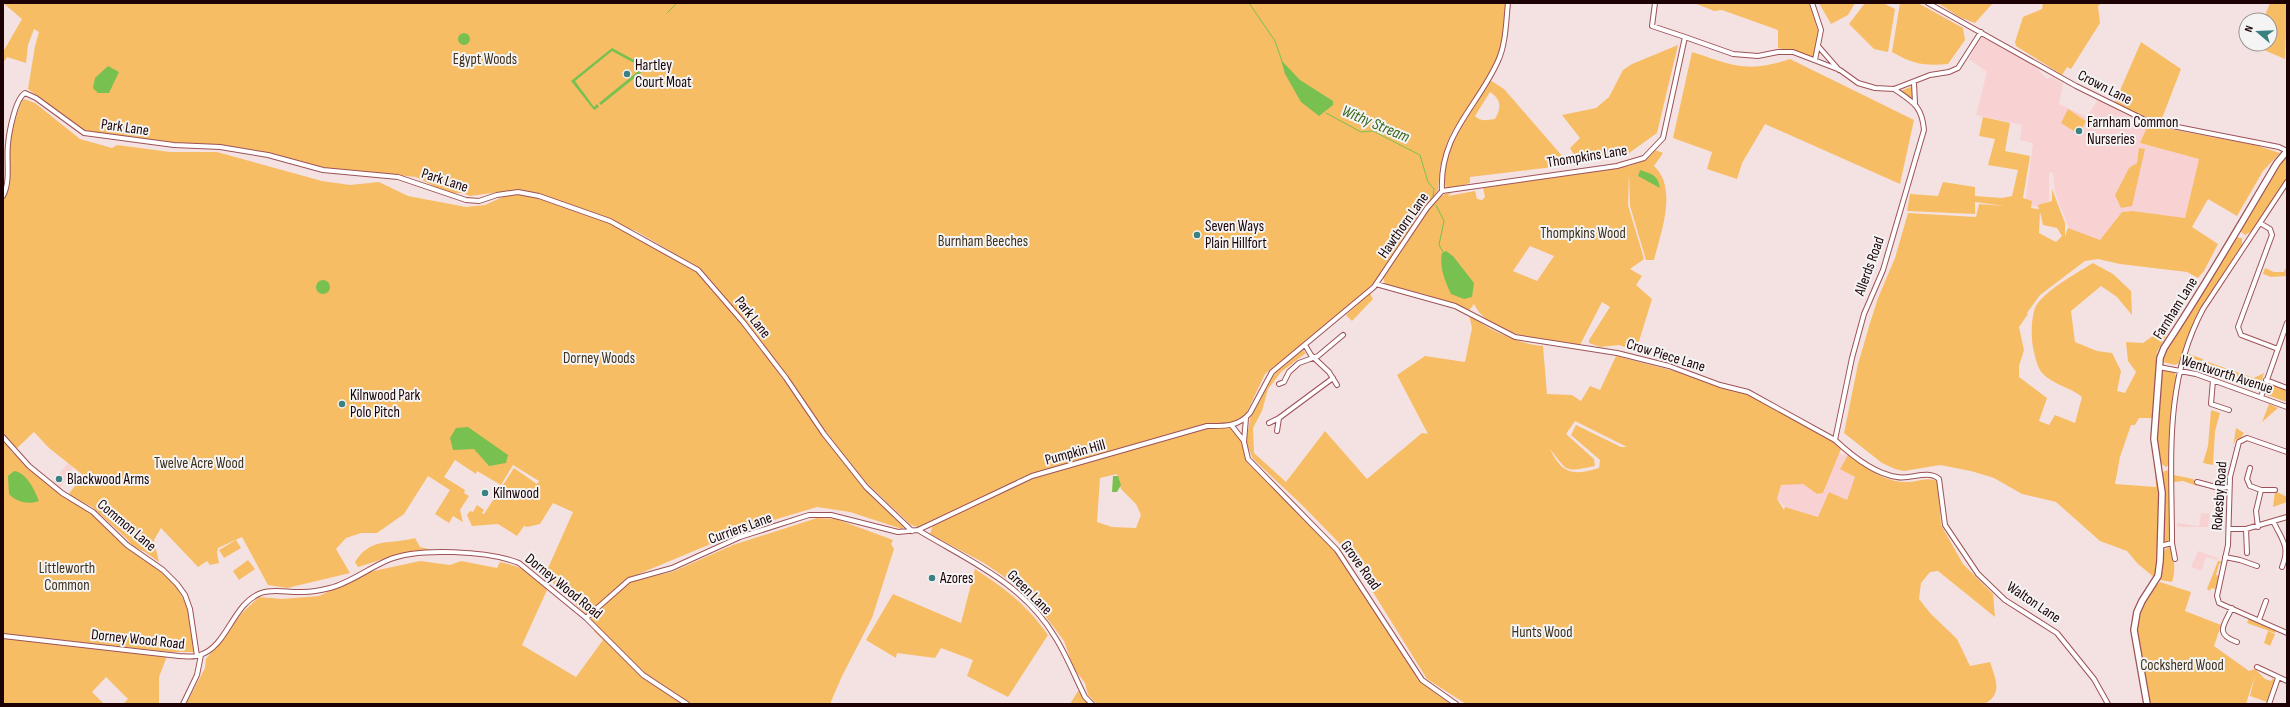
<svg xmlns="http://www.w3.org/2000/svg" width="2290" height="707" font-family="'Sofia Sans Condensed',sans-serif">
<rect width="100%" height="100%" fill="#f4e2e2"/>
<path fill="#f8d1d2" d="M1982,36L2033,64L2047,79L2051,77L2063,83L2059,104L2087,117L2098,99L2126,115L2154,124L2148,126L2140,143L2199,159L2185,218L2133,211L2122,212L2100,240L2069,229L2055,192L2053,173L2049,172V201L2038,207L2025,205L2033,143L2020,140L2022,125L1976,115L1987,72L1969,59Z
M1839,454L1848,455L1841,469L1855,477L1847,500L1818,517L1785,507L1777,499L1781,484H1803L1817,494L1823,493Z
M68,463L73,468L60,488L52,483Z
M2201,513L2210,514L2208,527H2177V523L2199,526Z
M2198,551L2218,558V560L2206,557L2201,571L2191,567Z"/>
<path fill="#f7bd65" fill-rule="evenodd" d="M3,3H1507L1500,53L1491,73L1453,130L1447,142L1440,168L1438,190L1373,284L1350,306L1265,374L1244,418L1227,424L1209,425L1028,475L977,502L918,527L911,525L858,475L750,328L707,276L696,266L636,231L554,199L525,191H507L470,196L462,193H447L416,177L324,168L268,154L84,132L28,89L35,46L39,32L34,29L28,45L26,63L7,57L3,63V52L22,19Z
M1694,3H1810L1818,31L1814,58L1778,48V30L1722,10L1714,11Z
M1819,3H1855L1848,15L1831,24Z
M1865,3H1883L1895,9L1888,52L1874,49L1849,24Z
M1900,3H1918L1963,28L1965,40L1948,64C1923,66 1913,64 1892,52Z
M1938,3H1993L1975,23L1959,17Z
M2043,3H2101L2098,6L2100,23L2071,69L2067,67L2062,75L2016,46L2015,42L2023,17L2042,9Z
M2270,3H2287L2285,59L2252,45L2270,44V20H2263Z
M2141,42L2181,69L2161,121L2133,113L2115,102Z
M1678,45L1657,133L1625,156L1582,159L1579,163L1570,148L1580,138L1562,115L1596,108L1609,97L1623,70L1632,64Z
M1692,52C1735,66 1746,73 1790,59L1914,120L1900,184L1765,124L1742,163L1737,179L1707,169L1712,152L1673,138Z
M1490,80L1504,89L1570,165L1470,177V183L1447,190L1443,179L1451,140ZM1490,92C1502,100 1501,108 1495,119C1487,120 1481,122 1475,116Z
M1913,86V99L1900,91Z
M24,99L35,103L80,139L112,148L117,145L170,152H217L322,181L350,185L379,182L408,196L466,207L485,205L507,195L521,194L538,197L605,220L697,272L742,323L859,482L905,525L902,529L850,512L817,507L754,526L629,578L587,615L545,575L573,512L553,503L540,524L527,527L524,526L517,536L498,524L472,526L467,515L470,511L473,512L477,505L484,510L482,513L484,514L514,468L537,484L539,481L513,465L501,485L477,471L476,474L455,460L444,477L465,490L464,493L469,496L460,510L463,522L453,516L449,523L435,514L450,490L428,476L404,514L377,533H361L346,538L336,549L350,573L287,588L268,585L242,537L218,548L217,553L219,563L210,565L207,561L198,567L161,528L154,540L159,562L145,552L132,546L127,539L92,507L68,495L83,475L49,448L34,432L15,450L3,436V187L7,175L11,133L21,103Z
M2068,109L2086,121L2081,130L2079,129L2077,133L2061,123Z
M1983,117L2010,123L2005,151L2030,156L2023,198L2032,201L2031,208L2039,209L2038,205L2052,201V189L2065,223V236L2068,228L2100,240L2122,212L2133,211L2185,218L2199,159L2140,143L2148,125L2255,145L2280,153L2263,171L2237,216L2208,199L2192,227L2218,244L2204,271L2198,278L2187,272L2120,264L2098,259L2085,261L2040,295L2027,313L2028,314L2019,327L2024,350L2019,366V377L2047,398L2039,421L2049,425L2055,415L2075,423L2082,397C2070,387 2054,385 2043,374C2037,368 2035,356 2033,348C2031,336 2031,320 2035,308C2041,293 2078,272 2093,263L2113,274L2131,291L2132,315L2117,297L2101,286L2071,311L2075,342L2097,351L2112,353L2121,371L2117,391L2125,393L2136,372L2128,361L2126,342L2143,343L2157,333L2192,290L2157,352L2153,418H2139L2135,425H2131L2120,457L2115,484L2156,487L2153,442L2161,491L2160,548L2155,578L2138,564L2127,551L2100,541L2056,502L2022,494L1994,478L1971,471L1940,465L1904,471L1895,469L1882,463L1844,433L1858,364L1870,323L1878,298L1895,258L1908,213L1976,217L1979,204L2005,206L1975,202V214L1907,211L1910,194L1938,196L1943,182L1975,187V196L2002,198L2012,196L2018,170L1988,165L1995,139L1979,136ZM2040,212L2043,225L2057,228L2062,236L2056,242L2039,233Z
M2139,148L2145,149L2132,206L2121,208L2115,195L2129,168L2137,163Z
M1655,150L1663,153L1654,166C1678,188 1661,232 1654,260H1646L1630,206L1629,173L1628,205L1644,259L1630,269L1642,276L1636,285L1652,299L1636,351L1619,345L1600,347L1589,343V340L1610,307L1602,302L1580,345C1548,341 1490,337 1474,304L1469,311L1427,295L1385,284L1383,277L1433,202L1445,194L1451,193L1448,196L1475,191L1477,199L1482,200L1485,197L1483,188L1629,166L1645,160ZM1530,246L1554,256L1537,281L1513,271Z
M2287,156V179L2252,231L2245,235L2239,230L2278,165Z
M2234,237L2242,238V245L2200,309L2193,323L2179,363L2175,365L2163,362L2162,354Z
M2265,268L2274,272H2284L2285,269L2287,270V276L2271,277L2263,274Z
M1370,293L1373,299L1352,321L1346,315Z
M1469,315C1491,331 1516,343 1543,346L1547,394L1572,395L1581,401L1590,386L1600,390L1616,356L1674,371L1675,369L1720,385L1748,392L1829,438L1841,449L1823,493L1817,494L1803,484L1781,485L1777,499L1784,510L1785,507L1818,517L1829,492L1847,500L1855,477L1840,469L1848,455C1866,467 1882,481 1904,482C1916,483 1925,476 1938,481L1941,525L1963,564L1993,594L1995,617L1938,571L1930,572L1921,583L1919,599L1930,613L1957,639L1970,666L1990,662C1995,678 2004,694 1984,704H1466L1427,679L1348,552L1301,504L1253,459L1246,442L1251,414L1266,385L1279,369L1303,350L1306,353L1281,372L1268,389L1262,411L1253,428L1254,453L1286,482L1325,431L1367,479L1422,433L1428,434L1397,375L1425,356L1465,362L1472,328ZM1575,421L1627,447H1621L1576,425L1571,435L1600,460L1599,468C1573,476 1562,474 1550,449C1569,473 1564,472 1595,466L1594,459L1566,434Z
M2189,354L2203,359L2198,369L2184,364Z
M2205,361L2254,378L2264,373L2260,387L2255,389L2200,370Z
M2165,369L2174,372L2177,378L2171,415L2170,464L2166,467L2160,463L2155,437L2161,372Z
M2270,384L2287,390V402L2267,395L2265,392L2267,385Z
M2269,404L2278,408L2262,422Z
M2211,410L2220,413L2215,431L2213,465L2203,463L2208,446Z
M1223,427L1234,429L1243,441L1249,464L1292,501L1317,530L1333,542L1344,555L1419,681L1451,704H1097L1088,695L1085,683L1074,669L1064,641L1034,601L1016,585L984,563L930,534L933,525L1035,476L1210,428ZM1117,474L1121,489L1136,504L1141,515L1136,528L1112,527L1097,522L1100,478Z
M2236,428L2244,433L2239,441L2236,439L2233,446L2236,449L2233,447Z
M3,440L12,452L56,491L89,511L130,549L162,571L176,586L187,606L194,652H170L3,634Z
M2167,470L2169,472L2171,537L2170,542L2166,543L2162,540V476L2163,472Z
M2174,475L2193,479L2197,486L2183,481L2174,482Z
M2275,491L2287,497V502L2273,507Z
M817,518L836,519L893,540L891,544L894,549L872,618L842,676L830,704H186L205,668L206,659L242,613L259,597L282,599L319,596L369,572L420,561L450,565L461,561L497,568L500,562C525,568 529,571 547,590L522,645L576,677L603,640L594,631L596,625L588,617L600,609L631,581L672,572L733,545Z
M415,538L420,547L440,552L396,555L358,567L355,562C371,537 388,545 415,538Z
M236,540L241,548L224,558L219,550Z
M2168,547L2172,548C2174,561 2176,570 2172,582L2160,580L2164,551Z
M248,560L255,569L239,580L233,571Z
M2218,561L2223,562L2219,564L2216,575L2220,576L2215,592V589L2211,588L2210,591L2207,589Z
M975,569C1007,590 1026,604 1048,635L1008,697L967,676L973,660L941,648L935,658L897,653L896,658L866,640L893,594L961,623Z
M2160,582L2191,592L2185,611L2221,625L2214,646L2249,671L2255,669L2265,679L2271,681L2273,678L2275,682L2267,702L2250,696L2255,675L2246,704H2149C2146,670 2127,631 2145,598C2148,592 2155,587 2160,582Z
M2249,618L2276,630L2275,633L2247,623Z
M2268,631L2275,634L2270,646L2264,643Z
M3,638L167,656L159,677V704H123L128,699L106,677L92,692L104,704H3Z
M1078,691L1090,704H1070Z"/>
<path fill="#78c150" d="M458 39a6 6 0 1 1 12 0a6 6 0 1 1-12 0Z
M612,48L638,62L636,64L612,51L575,81L594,107L597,104L599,107L594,110L571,81Z
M1281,60L1300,80L1333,101V105L1319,116L1301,102L1285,74Z
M640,63L648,67L601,105L599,103L642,68L638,65Z
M108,66L119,72L109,93H98L93,88L95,78Z
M1640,170C1652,174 1658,175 1660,188L1638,176Z
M1446,251L1453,256L1474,283L1472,297L1464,299L1451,294C1445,281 1439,267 1442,253Z
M316 287a7 7 0 1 1 14 0a7 7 0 1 1-14 0Z
M468,427L508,455L506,463L489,466L474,449L453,450L450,438L456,428Z
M14,471C27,473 34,489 39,501C29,505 16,502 9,494L8,476Z
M1113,476H1118L1121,485L1117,492H1112Z"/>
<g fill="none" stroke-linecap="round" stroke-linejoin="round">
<path stroke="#78c150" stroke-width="1" d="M1249,3L1275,41L1282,61
M667,13L677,3
M1326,113L1361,132L1373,131L1420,155L1428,182L1434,189L1433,196
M1436,205L1444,221L1439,245L1443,252"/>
<g stroke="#9d5258" stroke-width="6">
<path id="street" d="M1812,3L1821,30L1815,60
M1928,3L2076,86L2147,121L2279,147L2287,151
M1685,37L1733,54L1758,56L1778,52H1793L1840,70L1858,83L1875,88L1894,89L1930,75L1949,72L1958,68L1981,32
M1818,46L1839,70
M1914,83L1915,103
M1442,191L1617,166L1644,158L1663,138L1685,37L1652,26L1655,3
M3,196C11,181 6,161 8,144C9,133 15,99 25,93L36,98L84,133L174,145L220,147L268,155L323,170L398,177L466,200L479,201L497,195L518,192L539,196L610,221L698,270L743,322L786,378L824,434L866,487L912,531
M2260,223L2270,229L2272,235L2238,327L2241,335L2278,349
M1376,284L1455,306L1515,337L1617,353L1669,366L1720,385L1748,392L1835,440C1851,455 1875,474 1897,477C1910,480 1928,469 1939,479L1945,525L1978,574L2005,600L2057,633L2094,679L2108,704
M1305,345L1311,355L1329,372L1337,385
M2159,367L2196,374L2287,407
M2213,380L2211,404L2229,410
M2266,380L2287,388
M1279,384L1284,382L1289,372L1299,363L1318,356L1343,335
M2261,397L2287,323
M1246,418L1244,442L1248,459L1337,550L1422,680L1456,704
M1279,418L1333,378
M1269,423L1279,418L1277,431
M1232,426L1244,441
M3,437L29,466L62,493L93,512L127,545L163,570L177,584L185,595L190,609L197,656
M1835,440L1852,358L1864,314L1883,270L1924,130C1922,106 1913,102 1894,89
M2287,452L2247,438L2239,442L2230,477L2228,545L2217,596L2219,603L2287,633
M2250,468L2247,479L2250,486L2261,490H2275
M2197,482L2219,488L2229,487
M2274,523C2283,541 2290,547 2282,567
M2258,527L2256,511L2261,490
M2229,529H2246L2287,517
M2246,529L2247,553
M918,530C969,561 1023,583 1055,637C1067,656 1075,677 1085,697L1092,704
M2160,546L2172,543
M2225,557L2240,560L2257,566
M2175,559L2172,543C2172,461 2163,384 2203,309L2287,182
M2232,608C2224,625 2214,634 2237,642
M586,618L629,580L672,568L740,537L809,515H831L898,532L918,530L1032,476L1207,426C1225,426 1238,427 1250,413L1272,372L1374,287L1427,208L1442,191C1439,134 1477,108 1498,61C1506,44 1506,21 1508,3
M2259,620L2266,601
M3,636L179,656C185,656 193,658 200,655C228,646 232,604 261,593C274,588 289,593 303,592C312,592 322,590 330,588C350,583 369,568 388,560C418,547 489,551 519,563L586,618L643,675L687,704
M2257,667L2287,681
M183,704L197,675L201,655
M2269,704L2278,678"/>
</g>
<g stroke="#9d5258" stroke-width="8">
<path id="secondary" d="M2147,704L2134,630L2137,612L2142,601L2158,576L2160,561L2162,493L2154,439L2160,358L2164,348C2204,288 2240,225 2277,163L2287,151"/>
</g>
<use href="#street" stroke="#fff" stroke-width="4"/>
<use href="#secondary" stroke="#fff" stroke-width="5.5"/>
</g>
<g fill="#398182" stroke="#f4f4f4" stroke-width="1.5">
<circle cx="627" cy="74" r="4"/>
<circle cx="2079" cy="131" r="4"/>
<circle cx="1197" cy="235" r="4"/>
<circle cx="342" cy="404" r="4"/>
<circle cx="59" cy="479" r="4"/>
<circle cx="485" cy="493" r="4"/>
<circle cx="932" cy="578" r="4"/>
</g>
<g text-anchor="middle" stroke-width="4" stroke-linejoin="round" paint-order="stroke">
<g font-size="15" fill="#3f311d" stroke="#f4f4f4">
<text x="485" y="64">Egypt Woods</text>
<text x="1583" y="238">Thompkins Wood</text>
<text x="983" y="246">Burnham Beeches</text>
<text x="599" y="363">Dorney Woods</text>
<text x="199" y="468">Twelve Acre Wood</text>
<text x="67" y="573">Littleworth<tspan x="67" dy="17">Common</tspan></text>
<text x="1542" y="637">Hunts Wood</text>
<text x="2182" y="670">Cocksherd Wood</text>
</g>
<g font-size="15" fill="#1c0205" stroke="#f4f4f4" text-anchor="start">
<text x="635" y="70">Hartley<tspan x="635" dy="17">Court Moat</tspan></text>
<text x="2087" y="127">Farnham Common<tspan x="2087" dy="17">Nurseries</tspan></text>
<text x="1205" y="231">Seven Ways<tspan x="1205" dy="17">Plain Hillfort</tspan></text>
<text x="350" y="400">Kilnwood Park<tspan x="350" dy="17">Polo Pitch</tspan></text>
<text x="67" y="484">Blackwood Arms</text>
<text x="493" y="498">Kilnwood</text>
<text x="940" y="583">Azores</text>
</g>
<g font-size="15" fill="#1c0205" stroke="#f4f4f4">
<text transform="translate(2105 87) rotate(27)" y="5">Crown Lane</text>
<text transform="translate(125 127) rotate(8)" y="5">Park Lane</text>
<text transform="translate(1587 156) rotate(-9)" y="5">Thompkins Lane</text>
<text transform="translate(445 180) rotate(18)" y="5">Park Lane</text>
<text transform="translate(1403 225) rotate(-55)" y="5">Hawthorn Lane</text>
<text transform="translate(1869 266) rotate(-70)" y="5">Allerds Road</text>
<text transform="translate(2175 308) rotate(-58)" y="5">Farnham Lane</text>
<text transform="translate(753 317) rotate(52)" y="5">Park Lane</text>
<text transform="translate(1666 355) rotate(17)" y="5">Crow Piece Lane</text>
<text transform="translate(2227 374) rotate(18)" y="5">Wentworth Avenue</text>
<text transform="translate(1075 452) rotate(-15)" y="5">Pumpkin Hill</text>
<text transform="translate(2219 496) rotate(-86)" y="5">Rokesby Road</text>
<text transform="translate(127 525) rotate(40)" y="5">Common Lane</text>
<text transform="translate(740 528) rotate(-20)" y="5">Curriers Lane</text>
<text transform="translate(1361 565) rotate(54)" y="5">Grove Road</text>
<text transform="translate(564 586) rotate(39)" y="5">Dorney Wood Road</text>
<text transform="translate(1030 592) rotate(45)" y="5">Green Lane</text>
<text transform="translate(2034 602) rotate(34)" y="5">Walton Lane</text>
<text transform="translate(138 639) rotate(6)" y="5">Dorney Wood Road</text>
</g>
<g font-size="16" font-style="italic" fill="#37661b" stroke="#f4f4f4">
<text transform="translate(1376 123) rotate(23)" y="6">Withy Stream</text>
</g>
</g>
<rect width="2290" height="707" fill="none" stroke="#1c0205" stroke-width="8"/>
<g transform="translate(2258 32) rotate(289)"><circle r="19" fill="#f4f4f4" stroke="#9e9394"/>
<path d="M0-3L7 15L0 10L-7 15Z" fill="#398182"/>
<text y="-6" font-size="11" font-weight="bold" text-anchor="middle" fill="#1c0205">N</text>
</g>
</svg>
